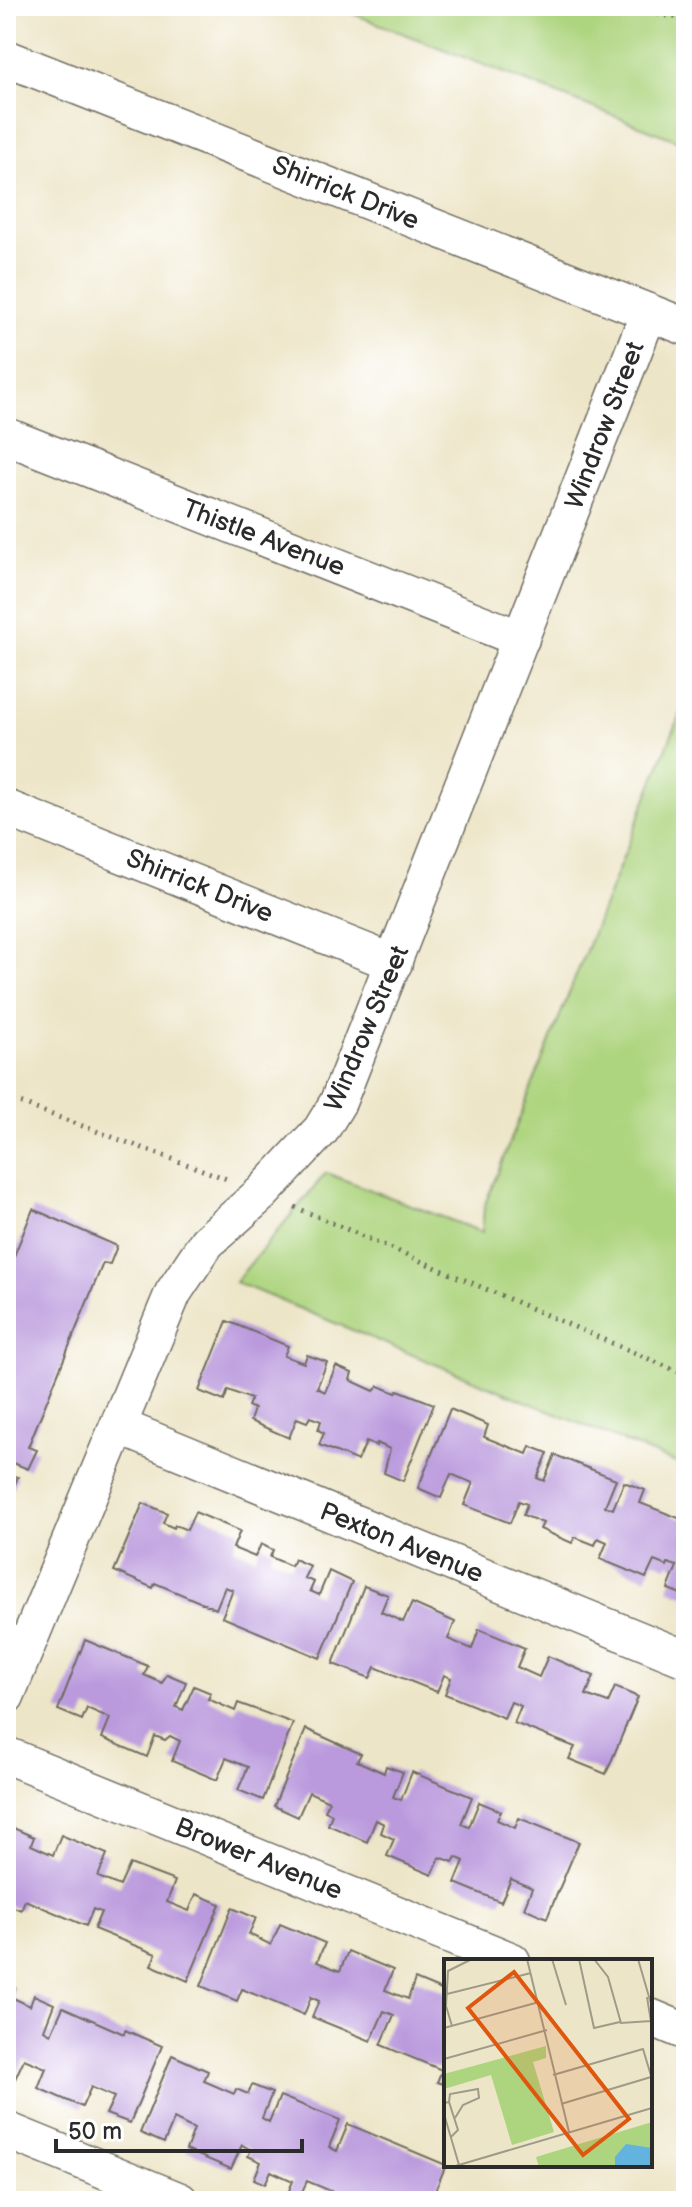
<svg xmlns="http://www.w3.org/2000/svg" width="692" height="2207" font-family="'Balsamiq Sans',sans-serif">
<rect width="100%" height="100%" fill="#fff"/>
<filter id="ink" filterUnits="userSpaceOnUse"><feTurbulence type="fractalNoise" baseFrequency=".0125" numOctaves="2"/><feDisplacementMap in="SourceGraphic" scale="16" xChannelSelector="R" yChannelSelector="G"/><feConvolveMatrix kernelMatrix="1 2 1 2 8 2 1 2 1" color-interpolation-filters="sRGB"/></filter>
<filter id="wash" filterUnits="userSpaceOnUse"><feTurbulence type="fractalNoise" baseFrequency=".006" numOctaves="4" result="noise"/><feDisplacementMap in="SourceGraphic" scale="32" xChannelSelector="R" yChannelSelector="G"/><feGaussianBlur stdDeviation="1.8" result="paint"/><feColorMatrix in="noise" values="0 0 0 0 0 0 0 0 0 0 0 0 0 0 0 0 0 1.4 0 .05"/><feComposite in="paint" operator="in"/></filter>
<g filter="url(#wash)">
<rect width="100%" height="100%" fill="#ede5c7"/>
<path fill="#add47e" stroke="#6c8054" stroke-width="2" d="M333,6H686V144Z
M686,699V1467L235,1282L326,1173L482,1232L484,1207Z"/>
<g id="blocks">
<path fill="#ba9add" d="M33,1209L117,1246L110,1264L103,1263L28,1447L37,1450L28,1469L6,1460V1276Z
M227,1321L288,1346L284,1356L304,1363L307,1355L327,1362L317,1388L325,1392L336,1366L352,1373L350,1380L374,1391L379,1386L396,1393L398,1390L434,1404L403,1481L384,1473L390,1449L377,1443L376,1446L366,1442L358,1461L319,1445L324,1433L318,1430L321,1421L310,1417L307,1422L297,1418L289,1438L250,1421L254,1409L248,1406L251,1399L228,1390L224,1401L199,1391Z
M450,1409L488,1425L484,1437L527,1454L530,1446L548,1453L537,1478L544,1481L555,1455L616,1479L605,1506L613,1509L624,1482L645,1490L640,1503L681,1519L686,1507V1596L668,1589L677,1566L668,1563L667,1566L654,1561L646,1578L600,1559L607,1542L598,1538L595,1545L575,1537L572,1543L540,1529L543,1523L523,1515L527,1504L519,1501L510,1523L464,1505L473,1483L451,1474L441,1498L418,1488Z
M6,1473L18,1477L10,1495L6,1493Z
M143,1503L167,1513L163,1523L174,1528L175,1525L187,1530L195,1512L240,1531L233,1548L255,1557L261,1544L273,1550L270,1557L291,1566L294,1559L310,1566L304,1578L314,1582L310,1591L319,1595L329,1571L352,1582L320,1658L222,1617L233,1590L225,1587L216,1609L155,1583L153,1588L114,1571Z
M364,1586L388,1595L381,1612L403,1622L412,1603L455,1622L448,1639L472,1649L479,1629L525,1648L517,1667L539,1677L548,1656L594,1676L586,1695L608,1703L615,1687L638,1697L606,1774L569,1759L575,1747L514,1723L521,1706L511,1702L504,1718L445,1694L451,1678L444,1675L437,1692L375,1667L370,1678L333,1664Z
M85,1640L148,1666L144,1675L162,1683L167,1674L186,1682L176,1707L183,1710L194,1686L211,1693L208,1699L235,1711L238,1703L293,1723L263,1800L238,1790L248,1767L226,1758L217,1780L172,1761L180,1741L170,1736L165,1740L155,1736L147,1757L102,1738L110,1718L87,1708L82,1720L58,1710Z
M306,1729L361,1754L357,1761L384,1773L386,1766L403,1772L393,1797L401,1800L412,1772L472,1797L461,1824L469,1827L479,1802L501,1811L497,1820L515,1828L519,1818L579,1842L547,1918L524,1908L532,1888L511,1879L501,1902L455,1883L464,1861L456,1857L453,1862L440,1857L432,1875L387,1856L394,1839L381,1833L384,1824L376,1820L367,1842L328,1825L332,1814L325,1811L329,1801L309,1792L298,1817L274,1806Z
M11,1827L34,1837L31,1845L53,1855L61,1835L107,1854L98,1877L120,1886L130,1864L175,1881L167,1902L189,1911L196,1894L220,1904L188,1981L151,1965L156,1954L94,1929L101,1912L93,1909L86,1926L25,1900L21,1910L6,1904V1838Z
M232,1908L256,1918L249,1934L271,1945L280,1924L325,1943L317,1962L340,1971L348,1951L393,1970L385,1990L408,1999L415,1979L446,1992V2085L437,2082L442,2070L381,2045L394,2015L384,2011L371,2041L312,2017L319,2001L311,1997L304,2015L242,1989L237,2001L201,1986Z
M6,1984L15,1988L11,1997L30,2006L34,1995L54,2004L44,2030L51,2034L63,2007L124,2034L125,2030L162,2046L130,2123L106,2114L114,2097L91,2087L82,2107L38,2088L46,2068L24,2059L15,2079L6,2075Z
M172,2055L208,2071L204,2081L234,2094L236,2089L248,2094L252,2085L272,2093L262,2118L269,2122L280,2096L340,2120L329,2147L337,2151L348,2124L446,2165L431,2201H335L338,2194L307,2181L299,2198L288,2193L293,2181L271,2171L265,2184L254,2179L261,2162L248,2156L251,2150L242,2145L231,2169L186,2150L194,2129L174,2119L164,2143L140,2133Z"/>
</g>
</g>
<g filter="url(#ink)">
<use href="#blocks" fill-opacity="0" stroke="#6f6c62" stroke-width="2"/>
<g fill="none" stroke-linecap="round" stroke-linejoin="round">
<g stroke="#6f6c62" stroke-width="39">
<path id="minor" d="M6,58L686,327
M6,436L521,639
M6,808L394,963
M118,1426L686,1659
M6,1696L173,1293L207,1242L262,1193L321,1130L338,1102L649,312
M6,1755L512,1961
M650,2017L686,2032
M6,2130L180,2201"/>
</g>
<path stroke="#6f6c62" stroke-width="5" stroke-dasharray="2 6" stroke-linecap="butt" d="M644,6L660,15L686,19
M6,1098L227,1179
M295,1207L686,1375"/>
<use href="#minor" stroke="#fff" stroke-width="36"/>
</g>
</g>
<g text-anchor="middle" stroke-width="8" stroke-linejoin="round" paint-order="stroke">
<g font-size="26" fill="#2b2b2b" stroke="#fff">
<text transform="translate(346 192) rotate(22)" y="9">Shirrick Drive</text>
<text transform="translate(604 425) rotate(-69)" y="9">Windrow Street</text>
<text transform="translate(264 537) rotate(21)" y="9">Thistle Avenue</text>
<text transform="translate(200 885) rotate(22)" y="9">Shirrick Drive</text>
<text transform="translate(366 1028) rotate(-67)" y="9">Windrow Street</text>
<text transform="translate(402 1542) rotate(22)" y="9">Pexton Avenue</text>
<text transform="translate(259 1858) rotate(22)" y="9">Brower Avenue</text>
</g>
</g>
<g transform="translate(444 1959)">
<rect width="208" height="208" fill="#ede5c7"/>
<path d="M102,87V99L89,103L110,173L68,186L47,116L0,130V115ZM208,163V208H95L92,198Z" fill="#add47e"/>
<path d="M182,185L208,189V208H171V198Z" fill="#62b3dd"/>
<path fill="none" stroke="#9f9b89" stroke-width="2" d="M83,0L125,173M108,0L122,46M135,0L150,69L176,63M150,0L164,18L177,64L207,62M194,0L208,48M3,35L87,14M203,38L208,69M8,67L2,47L4,12L28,0M0,69L95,43M0,100L103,71M109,116L199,90L208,120M5,143L6,135L34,130L35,139L19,146L11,159M0,144L5,143L14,171L7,178M117,145L207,118M0,155L15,206M8,208L208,149"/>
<path fill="#df570e" fill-opacity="0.15" stroke="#df570e" stroke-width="4" d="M70,13L185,160L139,196L24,49Z"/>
<rect width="208" height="208" fill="none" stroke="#2b2b2b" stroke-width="4"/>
</g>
<rect width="692" height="2207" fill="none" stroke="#fff" stroke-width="32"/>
<path d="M56 2139v12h246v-12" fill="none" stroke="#2b2b2b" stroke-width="4"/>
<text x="68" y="2139" font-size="24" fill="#2b2b2b" stroke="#ffffff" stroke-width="6" paint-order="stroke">50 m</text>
</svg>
